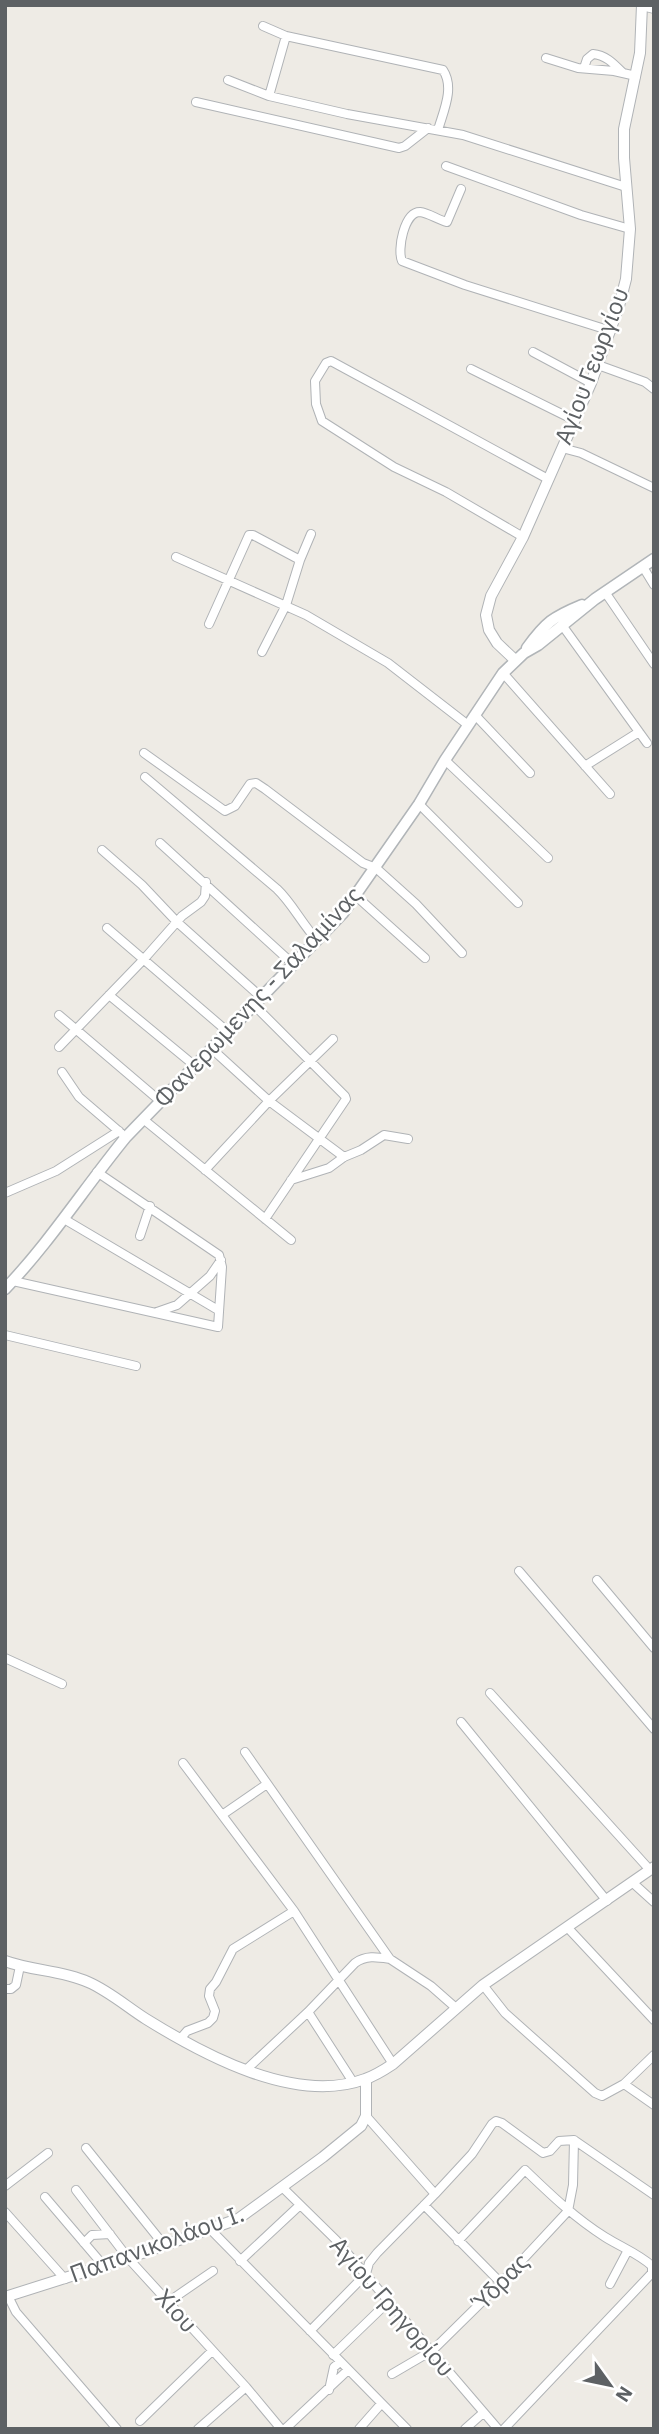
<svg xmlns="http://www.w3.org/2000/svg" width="659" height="2434" font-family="'IBM Plex Sans',sans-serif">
<rect width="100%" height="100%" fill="#eeebe5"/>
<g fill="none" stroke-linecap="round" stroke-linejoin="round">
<g stroke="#b0b3b6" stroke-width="10">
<path id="minor" d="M642,6L654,9
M263,26L286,36L443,70C455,88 443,112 438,130
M546,58L578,68L614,71L636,76
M584,68L587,59L593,54C606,55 614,64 623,73
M228,80L269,96L347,114L463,135L626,187
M269,96L286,36
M196,102L399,148L405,146L428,128
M446,166L581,215L630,229
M461,189L447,222C438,220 429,213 420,212C404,212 397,250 402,261L465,285L611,331
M533,352L591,383
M598,365L645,382L654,389
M471,369L574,420
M562,448L581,453L654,488
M523,537L446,492L394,467L322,421L316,404L315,381L326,363L331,361L548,479
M176,557L306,615L388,663L468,725
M643,567L654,585
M605,592L654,664
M209,624L249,535H253L300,560
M562,625L647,743
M262,652L286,605L300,560L311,534
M503,673L610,794
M475,715L530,773
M144,753L225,811L235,806L250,784L256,783L265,789L363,863L376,868L416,904L462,953
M445,760L548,858
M585,766L639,732
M145,777L277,889C292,903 302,924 317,940
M419,804L518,903
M160,843L293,964
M102,850L142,885L177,922L261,997
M356,896L425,958
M107,928L228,1032
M109,995L195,1066
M254,1005L345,1096L346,1099L265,1219
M59,1015L160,1101
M59,1047L144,959L182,916L201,902L205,896L206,882
M212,1049L269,1101L344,1157
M62,1072L79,1097L121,1133
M143,1119L291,1240
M205,1170L269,1101L333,1039
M291,1180L329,1168L344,1157L361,1150L384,1135L408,1139
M5,1193L56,1171L119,1131
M64,1219L218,1310
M140,1236L150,1206
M13,1281L218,1327L222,1267L219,1255L97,1172
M157,1312L177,1305L210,1276L221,1260
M5,1335L136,1366
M519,1571L654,1729
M597,1580L654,1648
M5,1658L62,1684
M490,1693L650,1870
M461,1722L607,1901
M245,1752L390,1959L431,1986L456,2008
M183,1763L294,1911L393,2064
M222,1815L267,1784
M633,1883L654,1902
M567,1927L654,2020
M483,1985L505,2013L595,2093L602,2096L624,2084L654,2105
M5,1989H11L16,1985L20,1966
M308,2012L353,2082
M181,2038L187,2031L208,2023L213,2018L215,2011L209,1996L210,1989L216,1982L233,1949L294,1911
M247,2069L308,2012L355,1963C366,1955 377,1957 390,1959
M624,2084L654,2055
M86,2148L164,2245
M5,2186L48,2153
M282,2187L336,2240L498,2429
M76,2190L128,2258L246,2387L281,2429
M435,2194L472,2154L492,2124L496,2121L502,2123L543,2153L550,2151L559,2141L574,2140L654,2195
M45,2197L103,2265
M424,2205L501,2283
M568,2211L573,2185L574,2140
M5,2212L65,2279
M210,2229L407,2429
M458,2241L525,2170C551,2195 575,2218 605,2237C621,2247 639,2254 652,2266V2273L504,2429
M84,2243L92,2235L110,2234
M240,2261L300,2205
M610,2284L628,2250
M8,2296L16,2312L117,2429
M168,2302L213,2271
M310,2331L366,2274L369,2263L377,2253L435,2194L366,2116
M333,2355L388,2302
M392,2374L433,2350L501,2283L568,2211
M329,2390L334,2367L340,2362
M140,2421L212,2351
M198,2429L246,2387
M285,2429L348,2370
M359,2429L381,2404
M465,2429L483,2413"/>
</g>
<g stroke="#b0b3b6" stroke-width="12">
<path id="tertiary" d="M515,660L497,643L489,630L486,615L491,596L523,537L591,383L619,306L626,279L630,229L624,158V129L640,53L642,5
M5,1961C32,1971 61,1970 88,1982C109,1991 127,2007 146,2019C204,2055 296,2105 365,2079C375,2076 384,2070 393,2064L483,1985L654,1867
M5,2297L128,2258L238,2219L323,2157L361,2126L366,2116V2079"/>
</g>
<g stroke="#b1b5b8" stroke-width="13">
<path id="secondary" d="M527,648C546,622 553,617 582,605
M5,1289C50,1242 85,1187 126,1137L343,913L419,804L445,760L503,673L524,653L538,645L595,599L654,559"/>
</g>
<use href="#minor" stroke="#fff" stroke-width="8"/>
<use href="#tertiary" stroke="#fff" stroke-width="10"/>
<use href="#secondary" stroke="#fff" stroke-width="10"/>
</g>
<g text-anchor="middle" stroke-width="5" stroke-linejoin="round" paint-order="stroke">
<g font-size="24" fill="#5d6164" stroke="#fff">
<text transform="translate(592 366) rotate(-69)" y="8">Αγίου Γεωργίου</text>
<text transform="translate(258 997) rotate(-47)" y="8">Φανερωμενης - Σαλαμίνας</text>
<text transform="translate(157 2244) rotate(-20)" y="8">Παπανικολάου Ι.</text>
<text transform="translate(501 2282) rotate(-46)" y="8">Ύδρας</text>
<text transform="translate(392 2307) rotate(49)" y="8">Αγίου Γρηγορίου</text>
<text transform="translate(176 2311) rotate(48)" y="8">Χίου</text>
</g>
</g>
<rect width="659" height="2434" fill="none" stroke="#5d6164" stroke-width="14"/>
<g transform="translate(610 2385) rotate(123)" stroke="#ffffff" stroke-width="5" paint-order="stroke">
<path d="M0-5L12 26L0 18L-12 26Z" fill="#5d6164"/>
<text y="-10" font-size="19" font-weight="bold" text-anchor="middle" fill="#5d6164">N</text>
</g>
</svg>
